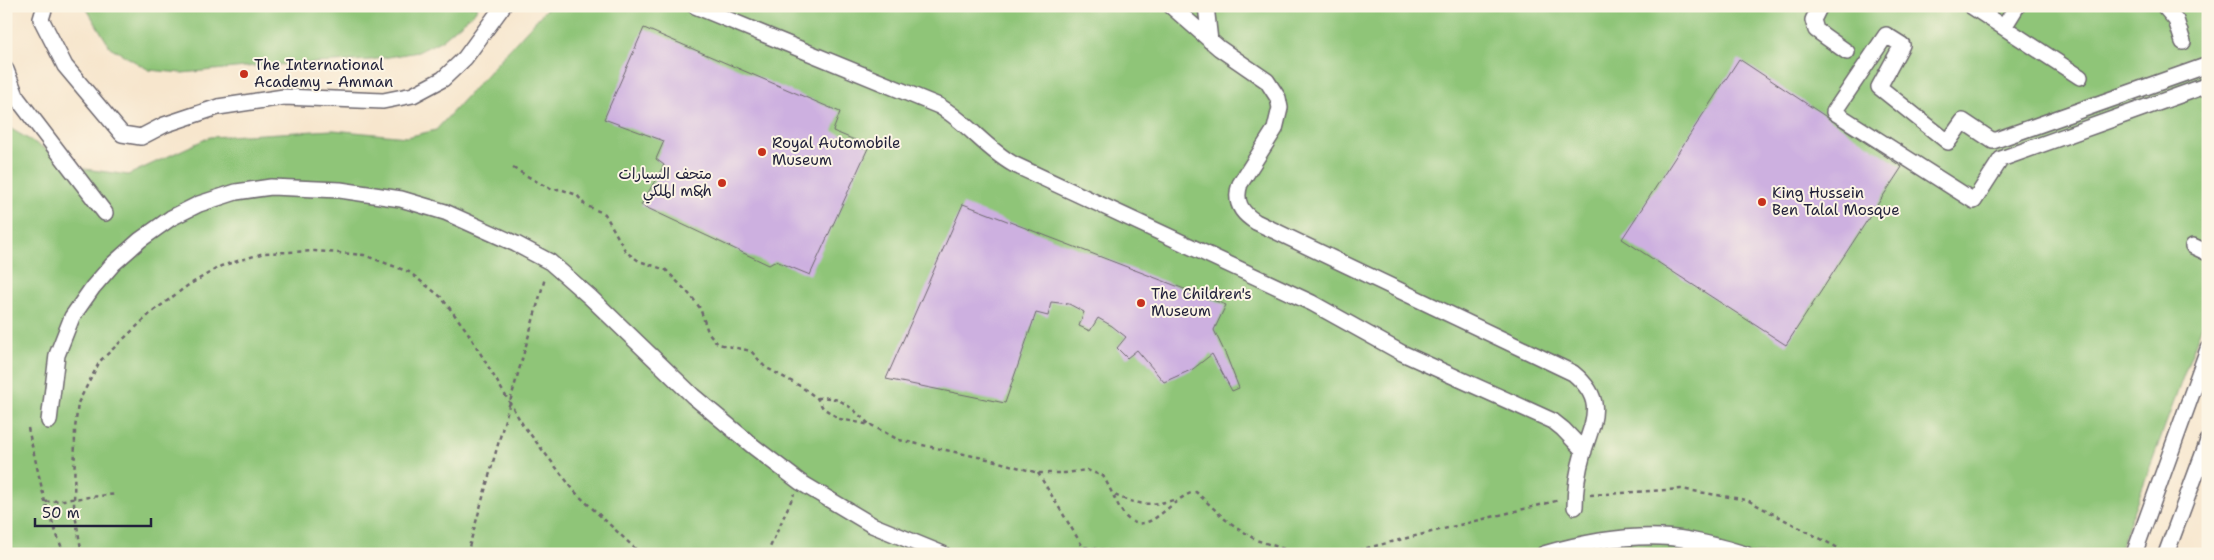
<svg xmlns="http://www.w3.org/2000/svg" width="2214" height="560" font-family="'Shantell Sans','Playpen Sans Arabic',sans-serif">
<rect width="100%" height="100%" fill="#fcf5e5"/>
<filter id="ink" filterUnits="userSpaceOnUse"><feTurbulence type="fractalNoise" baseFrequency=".02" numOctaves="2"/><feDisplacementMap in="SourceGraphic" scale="10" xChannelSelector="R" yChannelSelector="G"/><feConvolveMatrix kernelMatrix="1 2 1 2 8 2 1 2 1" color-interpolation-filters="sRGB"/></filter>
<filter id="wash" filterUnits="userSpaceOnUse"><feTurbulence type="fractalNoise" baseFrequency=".0096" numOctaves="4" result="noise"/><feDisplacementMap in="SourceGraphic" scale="20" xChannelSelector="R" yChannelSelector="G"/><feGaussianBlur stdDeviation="1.12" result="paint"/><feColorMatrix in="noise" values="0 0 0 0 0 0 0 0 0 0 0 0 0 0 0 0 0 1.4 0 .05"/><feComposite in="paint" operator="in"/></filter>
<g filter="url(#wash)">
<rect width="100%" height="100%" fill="#f7e6cd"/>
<path fill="#8fc578" stroke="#58745a" d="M85,6H478L475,12L442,40L418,52L371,60L256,66L182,73L149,70L110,47Z
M549,6H2208V309L2118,554H6V126L78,168L128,175L210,137L333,130L407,137L436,130Z"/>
<g id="blocks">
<path fill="#cdb0e0" d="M644,28L840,112L833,131L869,146L810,275L776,261L769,265L641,205L664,165L656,159L664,141L604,119Z
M1739,59L1902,167L1786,345L1622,239Z
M963,204L1226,305L1214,330L1226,355L1239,388L1232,391L1212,354L1193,369L1164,382L1137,350L1127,358L1117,348L1126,337L1112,326L1098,318L1090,331L1079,326L1084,312L1069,304L1051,302L1048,316L1036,313L1005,403L886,379Z"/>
</g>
</g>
<g filter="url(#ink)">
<use href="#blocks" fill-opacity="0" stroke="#6d676e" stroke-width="1"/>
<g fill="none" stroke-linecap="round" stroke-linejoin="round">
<g stroke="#6d676e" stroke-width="18">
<path id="minor" d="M45,6L41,19L65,66L122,134L141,137L164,125L218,107L284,97L383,101L413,95L443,79L465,58L503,6
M695,6L939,106C967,122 985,148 1013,164L1312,303L1402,353L1553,421L1563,429L1584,451
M1171,6L1219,48L1267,81L1278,98L1280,108L1275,129L1240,184C1234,201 1241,213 1256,222L1573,373C1606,400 1594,419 1583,453C1578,470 1575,489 1575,507
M1206,6L1210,41
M1820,6L1813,20L1816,30L1847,52
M1971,6L2080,77
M2164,6L2176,20L2183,42
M2004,27L2017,6
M2208,65L1993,141L1963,121L1948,142L1879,87L1902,45L1886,35L1834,112L1974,201L2001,159L2208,85
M6,70L17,98L105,213
M2193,246L2208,253
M49,421L57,355L72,317L93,287L113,264L140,240L171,218L199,204L236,192L271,187L340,190L401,199L445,212L516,244L550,262L590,297L693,396L754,447L800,482L872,525L943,554
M1544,554C1589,541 1643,532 1689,540C1708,543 1727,549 1745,554
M2134,554L2208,349
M2166,554L2208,441"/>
</g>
<path stroke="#6d676e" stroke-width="2.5" stroke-dasharray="4 4" stroke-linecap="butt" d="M513,168L552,190L560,189L577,195L585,205L605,214L626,252L639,261L666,270L691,296L700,308L708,332L718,344L751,351L765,367L800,386L817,398L823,408L840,419L871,425L899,440L992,460L1038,473H1065L1087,470L1103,476C1110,487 1118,508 1126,517C1149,540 1173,494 1196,492L1226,520L1256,540L1300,554
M817,398C842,395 852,409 869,424
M28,428L45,502
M1038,473L1083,547L1138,554
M1115,495C1137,506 1154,506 1177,499
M1590,495L1681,489L1747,500L1840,549L1845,554
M64,554L45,502L117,494
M82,554L74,509L75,429L78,403L100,361L151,313L187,286L221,266L264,253L315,251L364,255L409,272L441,297L467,331L523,425L576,493L641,554
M467,554L545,278
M767,554L794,494
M1343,554L1560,500"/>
<use href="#minor" stroke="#fff" stroke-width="15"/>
</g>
</g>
<g fill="#c8321e" stroke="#fcf5e5" stroke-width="2">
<circle cx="244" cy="74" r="5"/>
<circle cx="762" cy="152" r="5"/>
<circle cx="722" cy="183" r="5"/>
<circle cx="1762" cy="202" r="5"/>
<circle cx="1141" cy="303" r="5"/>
</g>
<g text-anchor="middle" stroke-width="4" stroke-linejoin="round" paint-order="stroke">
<g font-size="15" fill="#22223b" stroke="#fcf5e5" text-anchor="start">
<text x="254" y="70">The International<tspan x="254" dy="17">Academy - Amman</tspan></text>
<text x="772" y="148">Royal Automobile<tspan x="772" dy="17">Museum</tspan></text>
<text x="712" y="179" text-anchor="end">متحف السيارات<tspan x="712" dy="17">الملكي m&amp;h</tspan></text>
<text x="1772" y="198">King Hussein<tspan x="1772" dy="17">Ben Talal Mosque</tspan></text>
<text x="1151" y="299">The Children's<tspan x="1151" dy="17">Museum</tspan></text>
</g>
</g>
<rect width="2214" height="560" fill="none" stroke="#fcf5e5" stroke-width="25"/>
<path d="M35 518v8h116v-8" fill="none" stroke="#22223b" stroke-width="2.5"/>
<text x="42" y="518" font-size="15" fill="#22223b" stroke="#fcf5e5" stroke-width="4" paint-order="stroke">50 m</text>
</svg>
